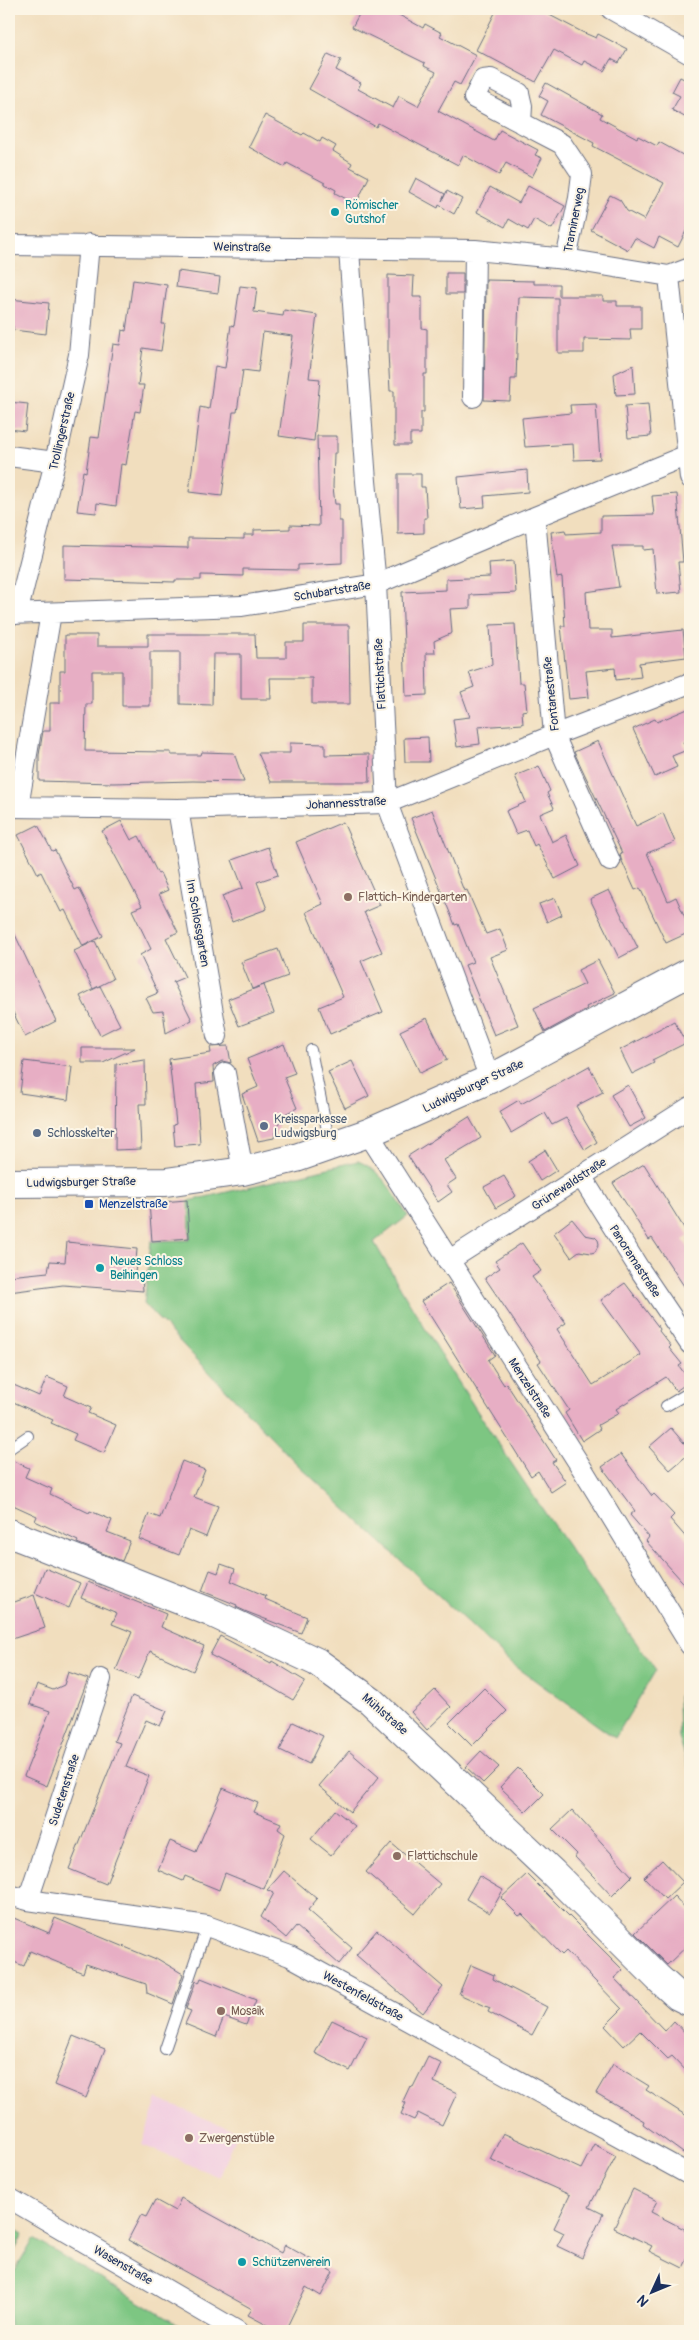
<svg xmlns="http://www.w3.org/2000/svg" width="699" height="2340" font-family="Pangolin,sans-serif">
<rect width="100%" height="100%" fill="#fcf5e5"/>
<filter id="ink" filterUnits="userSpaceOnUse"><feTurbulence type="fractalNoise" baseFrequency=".02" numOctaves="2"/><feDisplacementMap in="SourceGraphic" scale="10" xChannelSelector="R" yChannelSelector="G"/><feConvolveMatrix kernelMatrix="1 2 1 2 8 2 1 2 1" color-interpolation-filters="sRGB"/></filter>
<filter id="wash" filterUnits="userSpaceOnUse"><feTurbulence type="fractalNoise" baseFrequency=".0096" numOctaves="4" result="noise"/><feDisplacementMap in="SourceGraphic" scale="20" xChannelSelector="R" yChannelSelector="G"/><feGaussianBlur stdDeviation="1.12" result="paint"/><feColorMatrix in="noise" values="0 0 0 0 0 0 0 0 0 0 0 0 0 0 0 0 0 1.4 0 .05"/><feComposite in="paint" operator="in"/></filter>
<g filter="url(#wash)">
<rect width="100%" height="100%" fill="#f1debe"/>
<path fill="#f2cfe1" d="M157,2099L237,2131L219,2177L142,2145Z"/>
<path fill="#7dc682" stroke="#4c7a70" d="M358,1161C383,1171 394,1195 408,1216L374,1242C459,1391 556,1532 656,1670L615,1738L511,1663L296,1463L144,1304L151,1241L190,1240L189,1201Z
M690,1684V1772L679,1737L678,1696Z
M9,2226L23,2234L9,2261Z
M34,2239L188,2331H9V2281Z"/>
<g id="blocks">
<path fill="#e7aec4" d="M362,9H388L423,28L425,24L442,33L440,36L476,55L460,85L454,82L438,111L494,141L500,130L538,150L535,155L542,158L532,177L506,163L499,175L463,155L458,165L378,123L376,127L309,89L328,54L341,60L336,70L361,83L358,89L393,108L399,96L418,106L436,72L424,66L425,63L352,27Z
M497,9H538L582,32L596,38L598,34L627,49L619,63L611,59L604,71L584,61L582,65L554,50L536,82L476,50Z
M680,77L688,81L690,77V120L672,110L680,96L672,92Z
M546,83L602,114L600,118L637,138L638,136L657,146L659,142L690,159V223L678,247L659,237L654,248L635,238L628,250L591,230L610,195L620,200L627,211L644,220L664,183L593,146L594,143L541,115L548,101L539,96Z
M265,115L302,135L304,133L320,142L322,138L336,146L333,151L352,163L350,167L369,177L356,204L335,193L336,190L325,184V183L287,163L285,167L249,147Z
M416,178L445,194L442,201L447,191L462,199L454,214L439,205L438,208L409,192Z
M528,186L565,206L552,229L534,219L528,230L509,219L505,227L477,212L490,187L519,203Z
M178,271L220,277L218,293L176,287Z
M446,273H463V294H446Z
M388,275L414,276L413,297H422V328L427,329V374H424V412H421V434H410V445H395V434H394V391H390L388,352Z
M133,280L167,285L162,324H165L161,351L143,348L138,385H144L140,412L135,411L126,465L121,464L116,506L97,503L96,513L77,511L83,471L86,472L91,437L99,438L113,344L120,345L122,330L126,331Z
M486,280L534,281V284H559V296H603V301H617V306H641V329H630L631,340L584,339V353H558V298L519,297L516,379H511L510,401L484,400Z
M240,286L257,288L254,312L283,316L284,310L317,315L309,378L320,379L314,441L279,436L293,336L263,332L258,372L243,370L237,412H233L222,496L189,492L200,407L209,409L215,366L225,368L231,325L234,326Z
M9,299L49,303L46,334L13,330V326H9Z
M633,365L635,394L616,395L614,374Z
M9,402L28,404L25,431L9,429Z
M596,404L600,459L574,460L573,444L525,447L522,418L571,413L570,405Z
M648,404L651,436L628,438L625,406Z
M317,436H337V453H334L333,487L335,504H339V521H342V563L298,565V570L243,569V576L201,575V580H175V582L64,579V545L188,548V538L244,539V535H254V530L290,529V525L319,526Z
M527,470L528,492L484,496L485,507L461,509L458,477Z
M398,474H421V487H425L427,518H424V533L398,534Z
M677,494L683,562H678L681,592L657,594L653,549L643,550V546H612L619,587L586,592L588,630H612V638L683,630L686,657L639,663L641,677L616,680L615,668L586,671L589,697L569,699L561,626H565L562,577L557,578L551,532L565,530L566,534L601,532V516L654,515L652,496Z
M514,561L516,593L470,595V608L450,609L452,633L434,641L435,653H426L427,695L406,696L402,592L446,590V579L490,577L489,563Z
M515,624L519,683H524L527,710L522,711L523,724L478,727L480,744L457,747L453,719L470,717L461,692L474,687L469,672L492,665L490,625Z
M304,625H349L350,704H312V678H270L271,699H241V654H213L212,705L180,704V652H150V706H122V671H92V704H86L85,751L171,752V755H201L202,752L234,753L244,782L193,781L113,783L39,781V755L43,731H50V703H60V671H65V635H97V646H148V634H255L256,658H286V642H304Z
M690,708V739L683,742L687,750L672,756L677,767L655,777L633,729L655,719L657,722Z
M428,737L429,762H405L404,738Z
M598,741L636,826L663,813L675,842L647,853L668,901L676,897L690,929V932L666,943L640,888L635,890L621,859L620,854L622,853L574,752Z
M290,743L325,744V755L369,754L370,782H271L258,753H290Z
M539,766L550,791L547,793L554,808L540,814L552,842L566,835L580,866L555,879L537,844L534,846L527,830L516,834L506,811L526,802L515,776Z
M432,810L464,891L467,890L486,934L500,929L508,950L490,957L518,1025L494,1035L465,965L473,962L458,924L455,925L411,818Z
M121,821L131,840L139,836L158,874L160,873L168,890L159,894L178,932L166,938L185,977L173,982L192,1020L166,1033L163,1011L153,1012L146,998L158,993L140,955L151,949L132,910L142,906L102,831Z
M343,822L380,905L364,912L382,952L361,961L383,1012L330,1034L319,1007L343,997L306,912L323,904L296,842Z
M38,825L52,851L55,850L75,890L79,888L103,936L83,946L65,910L61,912L41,872L38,874L18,835Z
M268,847L278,875L257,882L267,909L232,922L222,896L243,888L232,860Z
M609,890L638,948L619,958L590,899Z
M555,898L562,915L547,922L539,904Z
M9,922L56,1021L25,1037L9,1004Z
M95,941L113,979L93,989L74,951Z
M278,949L288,976L252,989L241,962Z
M598,960L615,993L586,1007L587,1009L545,1032L534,1008L585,984L578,970Z
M264,985L274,1013L239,1026L228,999Z
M100,986L120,1025L100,1035L80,996Z
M427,1018L447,1060L420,1073L400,1031Z
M674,1021L686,1043L652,1060L654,1063L632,1074L620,1050Z
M284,1044L295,1073L284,1077L297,1108L281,1116L274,1138L258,1141L242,1094L258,1087L247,1059Z
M228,1046L231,1063L222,1061L213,1066L214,1082L196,1084L200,1144L175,1146L173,1125L176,1124L169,1059L211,1053L210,1047Z
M82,1048H135L103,1063H82Z
M145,1060L146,1104H139L141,1149L115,1150L116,1064Z
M24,1061L72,1067L68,1100L20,1093Z
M352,1061L369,1096L345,1108L328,1072Z
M589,1066L603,1092L576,1106L597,1142L585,1150L566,1118L552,1125L545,1113L511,1133L499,1112L519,1100L521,1104Z
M628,1085L646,1118L629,1127L611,1095Z
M469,1117L481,1138L444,1160L456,1179L447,1185L452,1192L438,1202L408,1156Z
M545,1150L557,1170L540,1181L528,1161Z
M644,1164L689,1236L683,1240L690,1250V1295L652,1238L649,1240L613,1183Z
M504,1176L516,1196L496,1208L484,1187Z
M187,1200L189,1238L152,1241L149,1203Z
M572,1219L585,1235L595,1237L598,1240L599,1244L595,1252L591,1253L579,1251L571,1257L554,1233Z
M67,1242L137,1249L135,1274L142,1275L143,1291L63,1285L9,1292V1276L48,1272L50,1261L65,1262Z
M522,1243L541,1271L532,1277L566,1323L557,1329L593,1385L641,1355L601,1300L625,1283L660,1329L659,1331L671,1346L669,1348L682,1364L679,1366L690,1381L676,1391L666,1377L616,1409L619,1413L598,1425L600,1429L582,1441L565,1413L569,1410L538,1363L541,1361L485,1278L500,1268L495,1261Z
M449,1283L495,1355L488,1360L504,1385L506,1383L556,1460L552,1462L566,1482L551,1492L538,1471L531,1476L421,1301Z
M47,1377L68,1386L64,1396L91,1408L88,1413L116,1425L104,1453L73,1440L76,1434L51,1423L53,1420L9,1400V1383L39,1396Z
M671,1428L690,1450V1453L670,1470L649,1447Z
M621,1454L652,1496L654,1494L674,1515L670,1519L690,1542V1590L646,1541L649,1537L630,1515L635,1511L602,1467Z
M9,1459L29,1468L25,1477L52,1489L50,1494L89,1513L90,1511L112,1520L107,1532L130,1541L122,1561L77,1543L78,1541L35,1521L37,1516L13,1505L9,1514Z
M182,1461L205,1470L194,1497L218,1506L206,1537L189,1530L179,1555L139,1539L149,1514L160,1518Z
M221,1564L235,1569L231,1581L266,1596L265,1599L307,1617L301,1633L247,1612L236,1607L237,1605L202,1591L210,1570L218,1573Z
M45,1568L80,1583L69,1608L35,1593Z
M88,1582L166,1614L161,1627L204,1646L193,1671L150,1651L138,1679L116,1670L132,1632L112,1624L117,1613L81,1598Z
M34,1595L45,1628L9,1640V1604Z
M220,1636L271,1663L272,1661L305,1681L293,1700L257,1679L210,1655Z
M68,1672L88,1679L47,1786L24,1776L50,1711L30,1704L37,1684L53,1690L64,1685Z
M484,1688L507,1711L472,1746L449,1723Z
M435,1690L451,1707L427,1730L411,1712Z
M132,1696L167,1711L160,1726L146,1720L126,1767L149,1776L106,1884L69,1869L120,1743L114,1741Z
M293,1722L323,1736L309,1764L280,1750Z
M349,1751L379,1777L350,1812L319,1786Z
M481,1751L499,1767L483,1783L466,1767Z
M518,1768L544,1794L526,1812L500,1787Z
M223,1788L258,1803L254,1812L281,1823L278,1829L285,1834L264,1889L225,1873L219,1890L185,1876L183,1881L158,1870L170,1841L196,1852Z
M335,1810L355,1826L331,1855L311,1839Z
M572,1810L632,1876L612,1896L575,1857L577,1854L552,1829Z
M391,1843L440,1884L415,1914L366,1872Z
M662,1860L683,1882L665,1899L644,1877Z
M284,1871L317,1899L308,1910L352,1948L339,1964L296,1926L286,1938L261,1917L274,1893L267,1890Z
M527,1874L623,1970L614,1978L665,2031L674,2021L690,2038V2075L672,2056L668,2059L640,2031L624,2046L605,2026L622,2009L566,1951L562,1955L522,1914L519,1916L501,1898Z
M479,1876L503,1890L490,1913L466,1899Z
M674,1896L690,1913V1943L667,1965L635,1933Z
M9,1916L49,1933L55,1918L156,1960V1958L183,1974L173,2004L147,1993L146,1984L86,1964L83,1973L30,1951L24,1966L9,1960Z
M377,1930L443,1987L423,2013L356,1955Z
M471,1965L494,1975L493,1979L547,2007L532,2035L488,2012L490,2008L459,1994Z
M201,1978L256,2000L246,2025L224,2017L216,2037L185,2024L191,2011L186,2009L196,1981L199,1983Z
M332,2020L367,2037L350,2071L315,2053Z
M73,2036L105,2049L86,2098L54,2085Z
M428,2057L442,2064L434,2082L457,2093L442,2125L418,2113L414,2120L401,2114L406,2103L403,2101L410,2086L413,2087Z
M613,2064L649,2086L646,2090L690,2118V2158L643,2124L644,2121L596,2093Z
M503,2133L581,2169L594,2144L616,2156L589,2207L603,2214L582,2258L557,2246L564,2233L554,2228L570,2195L490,2159Z
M633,2189L657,2201L651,2212L690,2232V2253L683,2268L649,2251L652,2246L614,2228Z
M181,2198L281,2253L285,2245L333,2272L321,2296L306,2287L285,2331H278L248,2315L252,2309L128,2240L141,2215L146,2217L155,2200L175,2211Z"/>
</g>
</g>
<g filter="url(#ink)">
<use href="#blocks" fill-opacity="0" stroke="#666c80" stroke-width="1"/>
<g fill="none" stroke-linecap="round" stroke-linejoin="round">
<g stroke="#666c80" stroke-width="12">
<path id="lane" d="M311,1050L330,1145
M666,1406L690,1392
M9,1449L28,1436
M165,2049L207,1926"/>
</g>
<g stroke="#666c80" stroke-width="22">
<path id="street" d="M611,9L690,54
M521,123L522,106L519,93L491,79L483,80L474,98L562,144L582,174L579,198L566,259
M9,245L475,250L566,259L669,276L690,268
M349,250L366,481L376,584L387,803L490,1079
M669,276L690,478
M473,397L475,250
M9,456L55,462
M535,517L554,735L610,861
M9,614L242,606L376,584L535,517L690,454
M17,614L55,462L79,355L89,244
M9,807L178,809L387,803L554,735L690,683
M18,807L51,613
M178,809L217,1036
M225,1073L243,1171
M368,1133L578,1462L690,1645
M581,1176L640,1270L690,1344
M448,1261L690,1107
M9,1895L28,1900L207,1926L290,1956L690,2175
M28,1900L101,1679
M9,2198L237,2331"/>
</g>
<g stroke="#666c80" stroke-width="30">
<path id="secondary" d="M9,1183L166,1182L243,1171L296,1158L368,1133L490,1079L690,972
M9,1533L210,1612L317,1662L371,1701L553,1873L658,1978L678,1996L690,2002"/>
</g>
<use href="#lane" stroke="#fff" stroke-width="10"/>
<use href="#street" stroke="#fff" stroke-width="20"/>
<use href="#secondary" stroke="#fff" stroke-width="28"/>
</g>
</g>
<g fill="#0f9aa8" stroke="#fcf5e5" stroke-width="2">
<circle cx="335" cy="212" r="5"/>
<circle cx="100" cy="1268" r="5"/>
<circle cx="242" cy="2262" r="5"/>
</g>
<g fill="#8d6e63" stroke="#fcf5e5" stroke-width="2">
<circle cx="348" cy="897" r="5"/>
<circle cx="397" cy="1856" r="5"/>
<circle cx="221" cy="2011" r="5"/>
<circle cx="189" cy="2138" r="5"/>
</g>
<g fill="#5c6f8a" stroke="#fcf5e5" stroke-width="2">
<circle cx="264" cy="1126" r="5"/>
<circle cx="37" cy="1133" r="5"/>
</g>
<rect fill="#1a4fb4" stroke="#fcf5e5" stroke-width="2" x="84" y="1199" width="10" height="10" rx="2.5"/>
<g text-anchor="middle" stroke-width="4" stroke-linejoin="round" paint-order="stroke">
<g font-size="12" fill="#0d838f" stroke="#fcf5e5" text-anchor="start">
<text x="345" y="209">Römischer<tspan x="345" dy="14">Gutshof</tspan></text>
<text x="110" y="1265">Neues Schloss<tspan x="110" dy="14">Beihingen</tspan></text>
<text x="252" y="2266">Schützenverein</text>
</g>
<g font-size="12" fill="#1b2f5e" stroke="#fcf5e5">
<text transform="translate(574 220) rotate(-79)" y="4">Traminerweg</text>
<text transform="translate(242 247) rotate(1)" y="4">Weinstraße</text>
<text transform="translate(62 431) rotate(-77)" y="4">Trollingerstraße</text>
<text transform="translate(332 591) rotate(-9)" y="4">Schubartstraße</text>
<text transform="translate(380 674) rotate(-93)" y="4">Flattichstraße</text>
<text transform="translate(551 694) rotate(-96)" y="4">Fontanestraße</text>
<text transform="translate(346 803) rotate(-3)" y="4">Johannesstraße</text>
<text transform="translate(198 923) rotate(80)" y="4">Im Schlossgarten</text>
<text transform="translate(473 1086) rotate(-25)" y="4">Ludwigsburger Straße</text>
<text transform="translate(81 1182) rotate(-1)" y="4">Ludwigsburger Straße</text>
<text transform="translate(569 1184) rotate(-33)" y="4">Grünewaldstraße</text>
<text transform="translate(635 1261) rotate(57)" y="4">Panoramastraße</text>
<text transform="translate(530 1388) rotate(57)" y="4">Menzelstraße</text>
<text transform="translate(385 1714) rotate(41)" y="4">Mühlstraße</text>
<text transform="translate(64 1790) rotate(-72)" y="4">Sudetenstraße</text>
<text transform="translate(363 1996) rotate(29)" y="4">Westenfeldstraße</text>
<text transform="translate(123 2265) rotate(30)" y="4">Wasenstraße</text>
</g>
<g font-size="12" fill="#785e54" stroke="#fcf5e5" text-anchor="start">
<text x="358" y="901">Flattich-Kindergarten</text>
<text x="407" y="1860">Flattichschule</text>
<text x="231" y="2015">Mosaik</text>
<text x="199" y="2142">Zwergenstüble</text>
</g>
<g font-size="12" fill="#4e5e75" stroke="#fcf5e5" text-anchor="start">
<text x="274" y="1123">Kreissparkasse<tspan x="274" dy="14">Ludwigsburg</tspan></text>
<text x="47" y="1137">Schlosskelter</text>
</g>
<g font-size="12" fill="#164399" stroke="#fcf5e5" text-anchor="start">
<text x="99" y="1208">Menzelstraße</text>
</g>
</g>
<rect width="699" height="2340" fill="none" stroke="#fcf5e5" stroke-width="30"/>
<g transform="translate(652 2292) rotate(226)" stroke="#fcf5e5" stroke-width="4" paint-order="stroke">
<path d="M0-4L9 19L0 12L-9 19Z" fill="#1b2f5e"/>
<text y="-8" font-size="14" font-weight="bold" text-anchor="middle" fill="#1b2f5e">N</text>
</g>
</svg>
